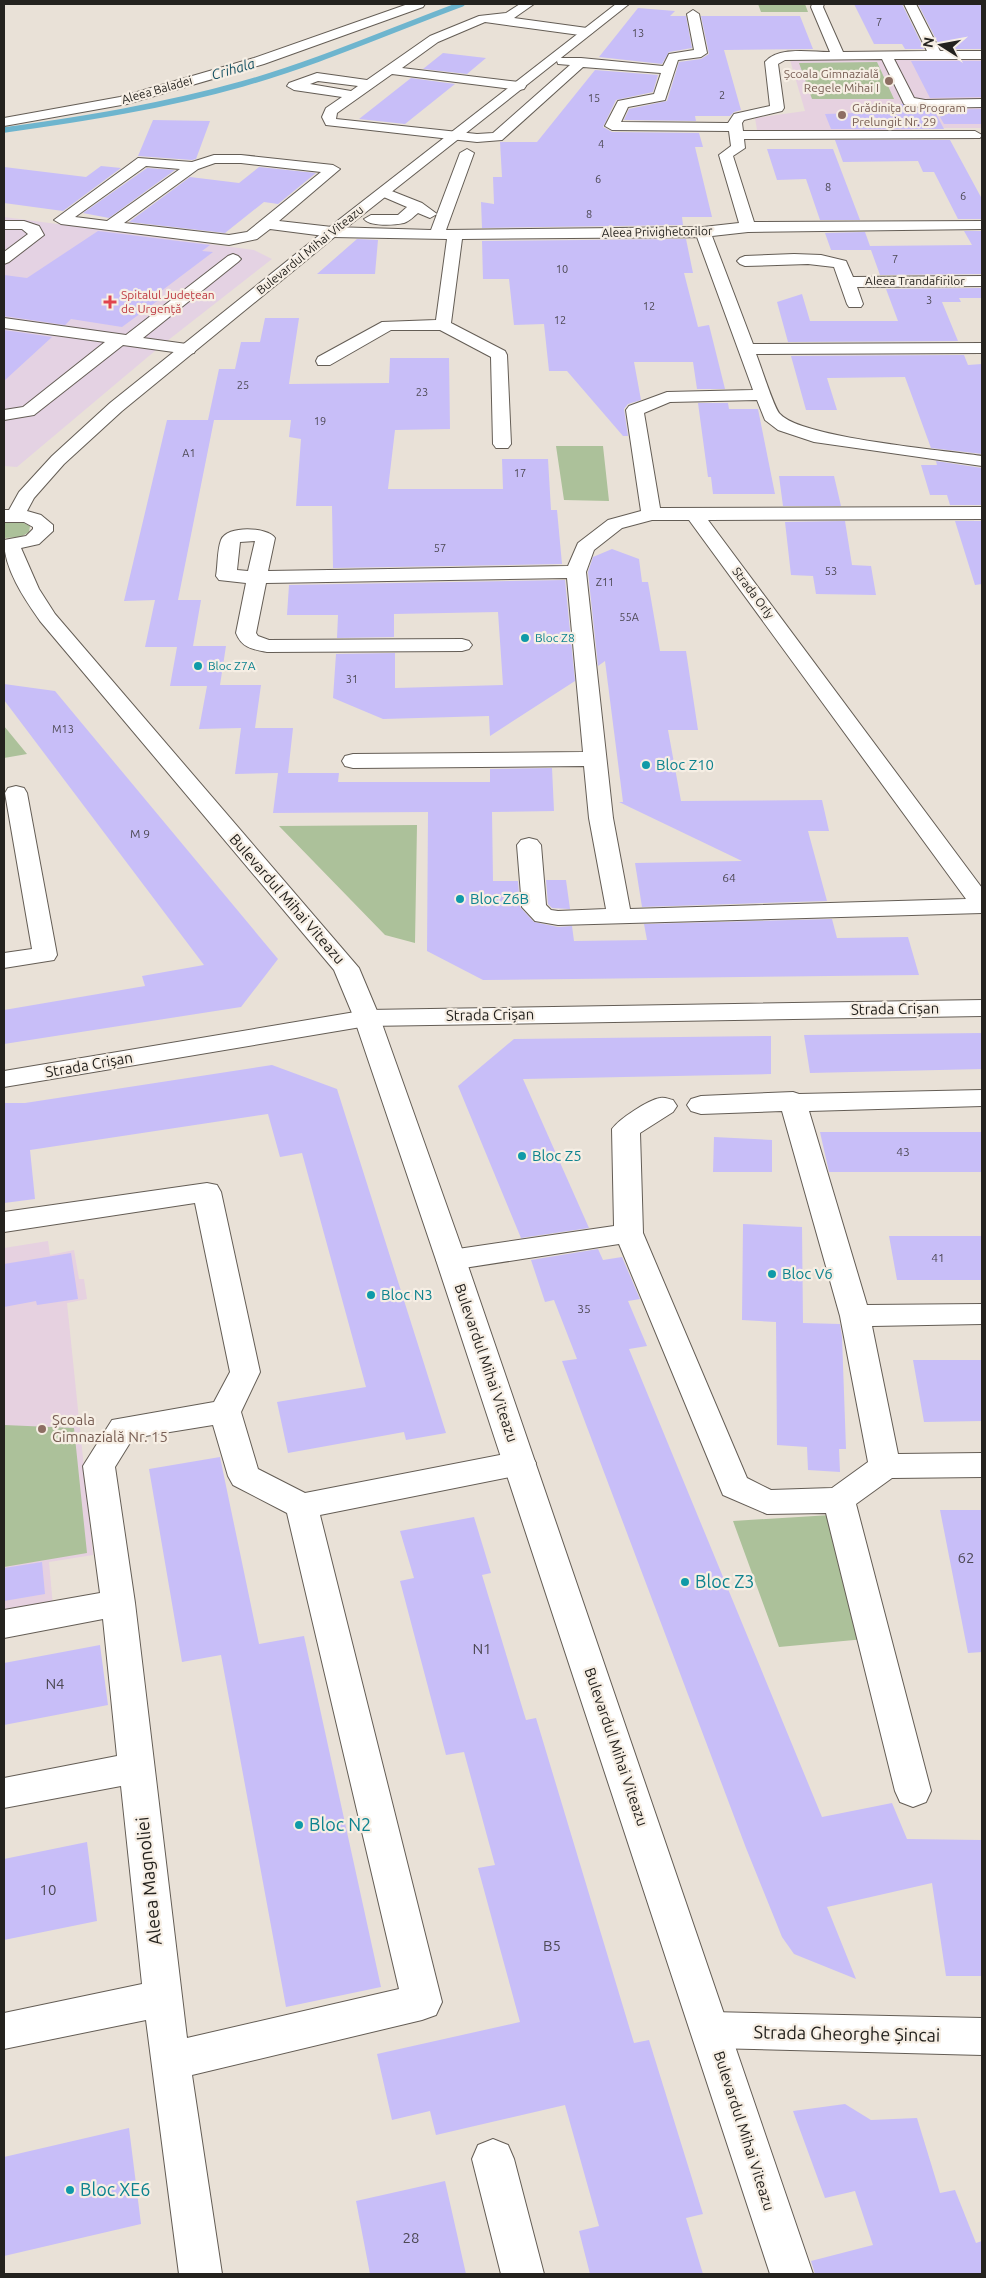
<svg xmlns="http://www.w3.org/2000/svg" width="986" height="2278" font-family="Ubuntu,sans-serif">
<rect width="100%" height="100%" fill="#e9e1d7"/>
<path fill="#e6d1e0" d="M982,59V128H911L913,131L757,130L755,118L805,111L790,60Z
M48,1241L50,1255L74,1250L79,1279H84L87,1299L67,1303L93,1555L49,1562L53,1606L4,1615V1248Z"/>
<path fill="#e4d2e3" d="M4,217L254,250L272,259L162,345L17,467L4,466Z"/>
<path fill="#acc19a" d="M758,4H805L808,12H761Z
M877,62L894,99H812L799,63Z
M556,446H603L609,501L564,500Z
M11,522H22L30,526L29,532L21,537L4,538V523Z
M4,726L27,754L4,758Z
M417,825L415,943L385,935L279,826Z
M4,1425L74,1428L87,1553L4,1567Z
M831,1515L865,1639L779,1647L733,1521Z"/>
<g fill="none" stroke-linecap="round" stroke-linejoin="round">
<path stroke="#6eb5ce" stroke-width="5.5" d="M4,130C84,119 164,106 242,84C317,63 389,31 462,4"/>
</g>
<path fill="#c8bef8" d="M854,4H902L924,49H905L902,44H874Z
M918,4H982V49H941Z
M638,8L675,11L670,16H686L692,48L669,52L662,64L599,57Z
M701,16H800L813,49L724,50L741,110L734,112L730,116H695L696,121L624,120L629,109L667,101L679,62L701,59L709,54Z
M443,53L486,58L467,74L423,69Z
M911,61H982V97L930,98Z
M595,70L658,75L653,92L616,100L603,127L612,132L699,133L703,147H695L712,217H682L683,225L482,228L481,202L494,204L493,177H502L500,142H537Z
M411,78L455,84L405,124L359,119Z
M902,104L925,110H934L944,129H831L825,114L858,113L854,105Z
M982,109V124H944L936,110Z
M153,120L210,121L196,159L192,160L138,156Z
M835,140H950L982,199V219H958L934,172H923L918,161L843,162Z
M767,149H833L860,220H820L806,179L777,180Z
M101,166L121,168L63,211L4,203V167L86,177Z
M259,167L316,173L278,204L264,202L225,233L129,222L190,177L239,183Z
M147,168L175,170L109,218L83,213Z
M98,231L210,245L202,251L213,252L152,298L160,299L122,327L71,319L65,325L4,316V275L27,278Z
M964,231H982V274L880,275L871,250H831L825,233L865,232L870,246L972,245Z
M357,239L378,240L375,274H317Z
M686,239L693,273H684L698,327L709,325L725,389H697L693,362H634L641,400L628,404L624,409L628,436H623L567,371H549L544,324L514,325L509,279H483L482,241Z
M982,288V298H959L961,302H942L958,341L788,342L777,302L802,294L810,321H898L886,289Z
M265,318H299L289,384L389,383L390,358H449L450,429L395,430L388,489H503L502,459H548L551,510H557L562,564L333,568L332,506H296L301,439L289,437L291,420H214L178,600H201L193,646H226L220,685H261L255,728H293L288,773H339L338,782H490V769L552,768L554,811L492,812L493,881H518L520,907L534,922L558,927L572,926L574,941L647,940L644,924L832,919L837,938L908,937L919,975L483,980L427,951L428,812L273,813L278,773L235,774L241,728L199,729L207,686H170L177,647H145L155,600L124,601L167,420H208L219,369H235L241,342H260Z
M4,330L52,337L4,381Z
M964,355L968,365L982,364V454L931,448L905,377L827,378L837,410H806L791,356Z
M698,403H728L729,409H758L775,494H713L711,477H708Z
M936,461L982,468V505H950L947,495H930L921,465H937Z
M779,476H834L841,506H783Z
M845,521L852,565L871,566L876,595L816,594L813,576L791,575L785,522Z
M955,521H982V584L975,585Z
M612,549L639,559L642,582H648L660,651H686L698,730H668L681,801L822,800L829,831H808L827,901L642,907L635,863L742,861L619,802H623L605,661L598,666L588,572L593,557Z
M565,580L575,681L490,736L489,716L383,719L333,698L336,654L395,653V688L503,685L498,612L394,614V637L337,638L338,615H287L289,585Z
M4,684L55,691L278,959L241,1007L4,1044V1010L145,986L142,976L204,965L4,700Z
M546,880H566L570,909L552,908L548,904Z
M982,1033V1069L810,1073L804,1035Z
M771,1036V1074L523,1079L589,1228L521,1238L458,1086L514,1039Z
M272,1065L337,1089L446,1433L406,1440L404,1432L288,1453L277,1402L366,1387L302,1153L280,1157L268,1114L30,1150L35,1199L4,1203V1103H25Z
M820,1132H982V1172H829Z
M714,1137L772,1140V1172H713Z
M743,1224L802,1227L803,1323L840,1324L842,1337L846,1449H839L840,1472L808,1470L807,1447L777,1445L776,1322L742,1320Z
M889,1236H982V1280H897Z
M598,1249L603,1260L622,1257L640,1299L628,1301L647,1346L629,1349L822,1817L892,1803L907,1839L982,1840V1976H946L932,1883L827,1907L856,1979L794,1954L782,1937L746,1848L562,1361L577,1359L554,1300L545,1302L531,1260Z
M71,1253L78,1299L37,1305L36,1301L4,1307V1264Z
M913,1360H982V1421L924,1422Z
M220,1457L259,1644L304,1636L381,1987L286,2007L221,1655L182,1662L149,1469Z
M940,1510H982V1652L968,1653Z
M474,1517L491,1573L482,1575L526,1720L536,1718L634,2043L649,2040L703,2214L686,2218L703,2274H590L579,2231L599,2226L565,2105L436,2135L430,2111L392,2120L377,2054L520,2022L478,1868L495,1865L464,1752L446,1755L400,1581L414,1578L400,1531Z
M42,1562L45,1594L4,1601V1568Z
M100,1645L108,1705L4,1725V1663Z
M87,1842L97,1921L4,1940V1859Z
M845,2104L871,2120L917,2118L940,2193L955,2190L976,2243L982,2241V2274H815L811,2261L873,2245L855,2191L825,2198L793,2111Z
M129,2128L141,2224L4,2256V2157Z
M445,2181L466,2274H370L356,2201Z"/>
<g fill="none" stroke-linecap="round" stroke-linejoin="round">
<g stroke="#645d55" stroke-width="2">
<path id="minor" d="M408,4H425L423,7L264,64L127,104L4,126V118L120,97L254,58Z
M520,4H534L514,18L587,28L593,32L587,36L485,22L438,42L402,68L519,82L524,83L526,86L524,89L519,90L392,74L337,113L336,119L477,134L493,133L570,65L558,64L557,61L558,58H581L663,66L669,54L694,50L687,14L693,10L699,14L707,53L701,57L678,60L665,100L628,107L621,122L728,123L734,114L770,106L765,62C778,46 811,52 830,52L811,7L812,4H824L823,7L843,52L927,51L904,4H916L940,51H982V59H894L914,98L925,100L982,99V107L925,108L904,104L882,59L785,60L778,64L784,108L782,111L744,120L742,123L743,131H975L982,135L980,138L744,139L745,148L733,156L754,222L982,221V229L748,232L712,236L753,344L982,343V353L756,354C761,366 774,408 780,414C801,438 944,450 982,456V466L814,442L778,430L765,420L757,400L670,402L644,413L660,508L982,507V519L708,520L982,888V913L558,925L535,921L522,907L517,845L521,840L529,838L537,840L541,845L546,905L551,910L558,911L606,909L589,818L584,766L353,768L345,766L342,761L345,756L353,754L583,752L567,578L266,583L256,633L258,636L269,640L462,639L469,641L472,645L469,649L462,651L267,652C252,649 242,648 236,633L246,583L219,580L216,576C218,565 217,551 221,540C227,525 267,527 275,538L268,571L568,566L578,543L608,520L641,511L626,410L629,406L667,392L753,390L697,237L462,239L451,323L505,351L507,355L511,444L508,448H496L493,444L491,357L440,330H391L330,365H318L316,361L318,357L382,322L436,320L447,239L332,237L270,229L257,239L229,245L61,224L54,220L138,158L192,162L214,155H241L333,165L340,169L279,221L332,227L431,230L437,214L430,218L418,213C414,216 410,221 404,223C395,225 370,227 364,219L371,215H398L407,207L379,195L377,192L384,188L422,203L437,214L460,153L467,149L474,153L446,230L703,227L739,223L719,155L731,146L729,131L612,130L605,126L618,101L654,94L661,73L583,67L502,140L477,142L326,125L322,117L326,108L342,97L294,90L287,86L289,83L317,73L367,80L430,36L479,16L506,13ZM318,81L358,86L351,91L310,84ZM215,163H241L321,172L247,232L229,235L124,223L198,169ZM146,166L180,169L107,221L75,217ZM652,520H689L966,899L630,909L613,818L586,572L594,550L622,528ZM255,541L248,571L237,570L240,542Z
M4,221H24L39,226L44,235L9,262L4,264V252L28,234L22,229H4Z
M233,254L238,256L241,259L238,262L143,338L194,345L196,349L194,353L188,354L123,345L34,415L4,420V410L23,407L105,342L4,328V318L126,335L228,256Z
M794,254L821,255L846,261L853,277L982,276V286L857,287L863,304L861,307H849L847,304L834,267L808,264L745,266L740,264L737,261L740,258L745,256Z
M16,786L24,788L27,793L57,955L54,960L4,968V953L32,949L5,793L8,788Z
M982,1000V1016L367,1026L4,1087V1071L367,1010Z
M982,1090V1106L809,1111L867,1305L982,1304V1324L872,1326L898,1454L982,1453V1477L892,1478L856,1504L931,1791L926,1802L913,1807L900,1802L895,1791L826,1513L767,1514L723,1495L619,1244L451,1270L441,1267L436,1260L441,1253L451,1250L614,1226L612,1129C619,1119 648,1100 660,1098C665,1097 668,1099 673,1100L677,1106L673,1112L640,1133L643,1233L747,1478L771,1490L832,1488L868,1462L840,1316L782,1111L701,1114L691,1111L687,1105L691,1099L701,1096L793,1092L799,1094Z
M207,1183L217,1185L221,1192L260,1372L241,1412L258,1469L305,1493L520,1451L531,1455L536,1463L531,1471L520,1475L320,1515L442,2002L436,2015L422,2020L192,2075L222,2274H179L146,2020L4,2049V2013L142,1984L121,1786L4,1808V1778L117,1756L103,1619L4,1638V1610L100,1593L83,1466L112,1420L214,1402L230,1372L195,1203L4,1232V1212ZM213,1425L228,1476L233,1485L287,1513L399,1989L187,2038L135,1603L115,1467L133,1438Z
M711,2012L982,2018V2055L711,2048L697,2043L691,2030L697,2017Z
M493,2139L508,2145L514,2159L544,2274H501L472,2159L478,2145Z"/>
</g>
<g stroke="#645d55" stroke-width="2">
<path id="major" d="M616,4H629L337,235L122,411L64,464L34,498L27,511L41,515L53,525V531L39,544L21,548L39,589L55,614L359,968L380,1018L466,1260L813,2274H770L436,1260L354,1018L334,970L40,621C24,598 4,569 4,540L26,536L33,529V527L24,522H4V510H9L19,492L52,456L110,403L327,229Z"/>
</g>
<use href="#minor" fill="#fff" fill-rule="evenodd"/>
<use href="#major" fill="#fff" fill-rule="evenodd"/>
</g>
<g fill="#8d6e63" stroke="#f6eee4" stroke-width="2">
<circle cx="889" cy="81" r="5"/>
<circle cx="842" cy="115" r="5"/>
<circle cx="42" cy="1429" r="5"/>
</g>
<path fill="#e0444e" stroke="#f6eee4" stroke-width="2" d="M107.5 294.5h5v5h5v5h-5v5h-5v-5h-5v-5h5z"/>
<g fill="#0f9aa8" stroke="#f6eee4" stroke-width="2">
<circle cx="525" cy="638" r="5"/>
<circle cx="198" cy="666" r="5"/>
<circle cx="646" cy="765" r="5"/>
<circle cx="460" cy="899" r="5"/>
<circle cx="522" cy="1156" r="5"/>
<circle cx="772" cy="1274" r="5"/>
<circle cx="371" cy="1295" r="5"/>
<circle cx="685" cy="1582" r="5"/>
<circle cx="299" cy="1825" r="5"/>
<circle cx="70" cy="2190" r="5"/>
</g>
<g text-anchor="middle" stroke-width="4.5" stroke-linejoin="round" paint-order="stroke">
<g font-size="11" fill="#4d4954">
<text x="879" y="26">7</text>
<text x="638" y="37">13</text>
<text x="722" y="99">2</text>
<text x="594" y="102">15</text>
<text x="601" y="148">4</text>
<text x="598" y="183">6</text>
<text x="828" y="191">8</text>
<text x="963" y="200">6</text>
<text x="589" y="218">8</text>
<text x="895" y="263">7</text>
<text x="562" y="273">10</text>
<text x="929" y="304">3</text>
<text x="649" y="310">12</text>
<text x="560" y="324">12</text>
<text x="243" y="389">25</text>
<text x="422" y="396">23</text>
<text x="320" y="425">19</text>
<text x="189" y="457">A1</text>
<text x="520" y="477">17</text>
<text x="440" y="552">57</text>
<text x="831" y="575">53</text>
<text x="605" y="586">Z11</text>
<text x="629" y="621">55A</text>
<text x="352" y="683">31</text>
<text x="63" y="733">M13</text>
</g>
<g font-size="12" fill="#785e54" stroke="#f6eee4" text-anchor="end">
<text x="879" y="78">Școala Gimnazială<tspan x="879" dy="14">Regele Mihai I</tspan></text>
<text x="852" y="112" text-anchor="start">Grădinița cu Program<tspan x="852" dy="14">Prelungit Nr. 29</tspan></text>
</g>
<g font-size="12" fill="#24221e" stroke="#f6eee4">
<text transform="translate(157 90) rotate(-16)" y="4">Aleea Baladei</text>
<text transform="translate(657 232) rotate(-1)" y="4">Aleea Privighetorilor</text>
<text transform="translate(310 250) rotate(-39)" y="4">Bulevardul Mihai Viteazu</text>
<text x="915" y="285">Aleea Trandafirilor</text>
<text transform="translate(753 593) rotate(53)" y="4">Strada Orly</text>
</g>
<g font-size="12" fill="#be3a42" stroke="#f6eee4" text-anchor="start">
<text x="121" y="299">Spitalul Județean<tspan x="121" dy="14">de Urgență</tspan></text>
</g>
<g font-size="12" fill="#0d838f" stroke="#f6eee4" text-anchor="start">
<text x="535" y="642">Bloc Z8</text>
<text x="208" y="670">Bloc Z7A</text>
</g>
<g font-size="12" fill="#4d4954">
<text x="140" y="838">M 9</text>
<text x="729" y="882">64</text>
<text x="903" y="1156">43</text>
<text x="938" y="1262">41</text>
<text x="584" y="1313">35</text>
</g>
<g font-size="14" font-style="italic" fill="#165264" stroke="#f6eee4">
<text transform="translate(233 69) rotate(-16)" y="5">Crihala</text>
</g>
<g font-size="15" fill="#0d838f" stroke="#f6eee4" text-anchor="start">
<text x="656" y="770">Bloc Z10</text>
<text x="470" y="904">Bloc Z6B</text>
<text x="532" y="1161">Bloc Z5</text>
<text x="782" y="1279">Bloc V6</text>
<text x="381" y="1300">Bloc N3</text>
</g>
<g font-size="15" fill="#24221e" stroke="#f6eee4">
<text transform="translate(287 899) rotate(49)" y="5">Bulevardul Mihai Viteazu</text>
<text transform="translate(895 1009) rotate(-1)" y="5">Strada Crișan</text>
<text transform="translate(490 1015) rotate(-1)" y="5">Strada Crișan</text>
<text transform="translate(89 1065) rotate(-10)" y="5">Strada Crișan</text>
<text transform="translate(486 1363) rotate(71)" y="5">Bulevardul Mihai Viteazu</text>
<text transform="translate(616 1747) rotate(71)" y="5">Bulevardul Mihai Viteazu</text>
<text transform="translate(744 2131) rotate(72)" y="5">Bulevardul Mihai Viteazu</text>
</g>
<g font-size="15" fill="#785e54" stroke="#f6eee4" text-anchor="start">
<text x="52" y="1425">Școala<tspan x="52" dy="17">Gimnazială Nr. 15</tspan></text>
</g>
<g font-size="15" fill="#4d4954">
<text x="966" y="1563">62</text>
<text x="482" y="1654">N1</text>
<text x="55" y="1689">N4</text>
<text x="48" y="1895">10</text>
<text x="552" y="1951">B5</text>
<text x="411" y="2243">28</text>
</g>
<g font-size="18" fill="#0d838f" stroke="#f6eee4" text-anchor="start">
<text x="695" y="1588">Bloc Z3</text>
<text x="309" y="1831">Bloc N2</text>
<text x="80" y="2196">Bloc XE6</text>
</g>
<g font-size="18" fill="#24221e" stroke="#f6eee4">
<text transform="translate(149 1881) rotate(-96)" y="6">Aleea Magnoliei</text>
<text transform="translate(847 2034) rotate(1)" y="6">Strada Gheorghe Șincai</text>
</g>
</g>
<rect width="986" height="2278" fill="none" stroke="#24221e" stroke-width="10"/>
<g transform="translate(941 45) rotate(281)" stroke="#f6eee4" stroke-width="4" paint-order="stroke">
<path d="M0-4L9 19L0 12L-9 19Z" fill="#24221e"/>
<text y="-8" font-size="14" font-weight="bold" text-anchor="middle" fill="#24221e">N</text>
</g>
</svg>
